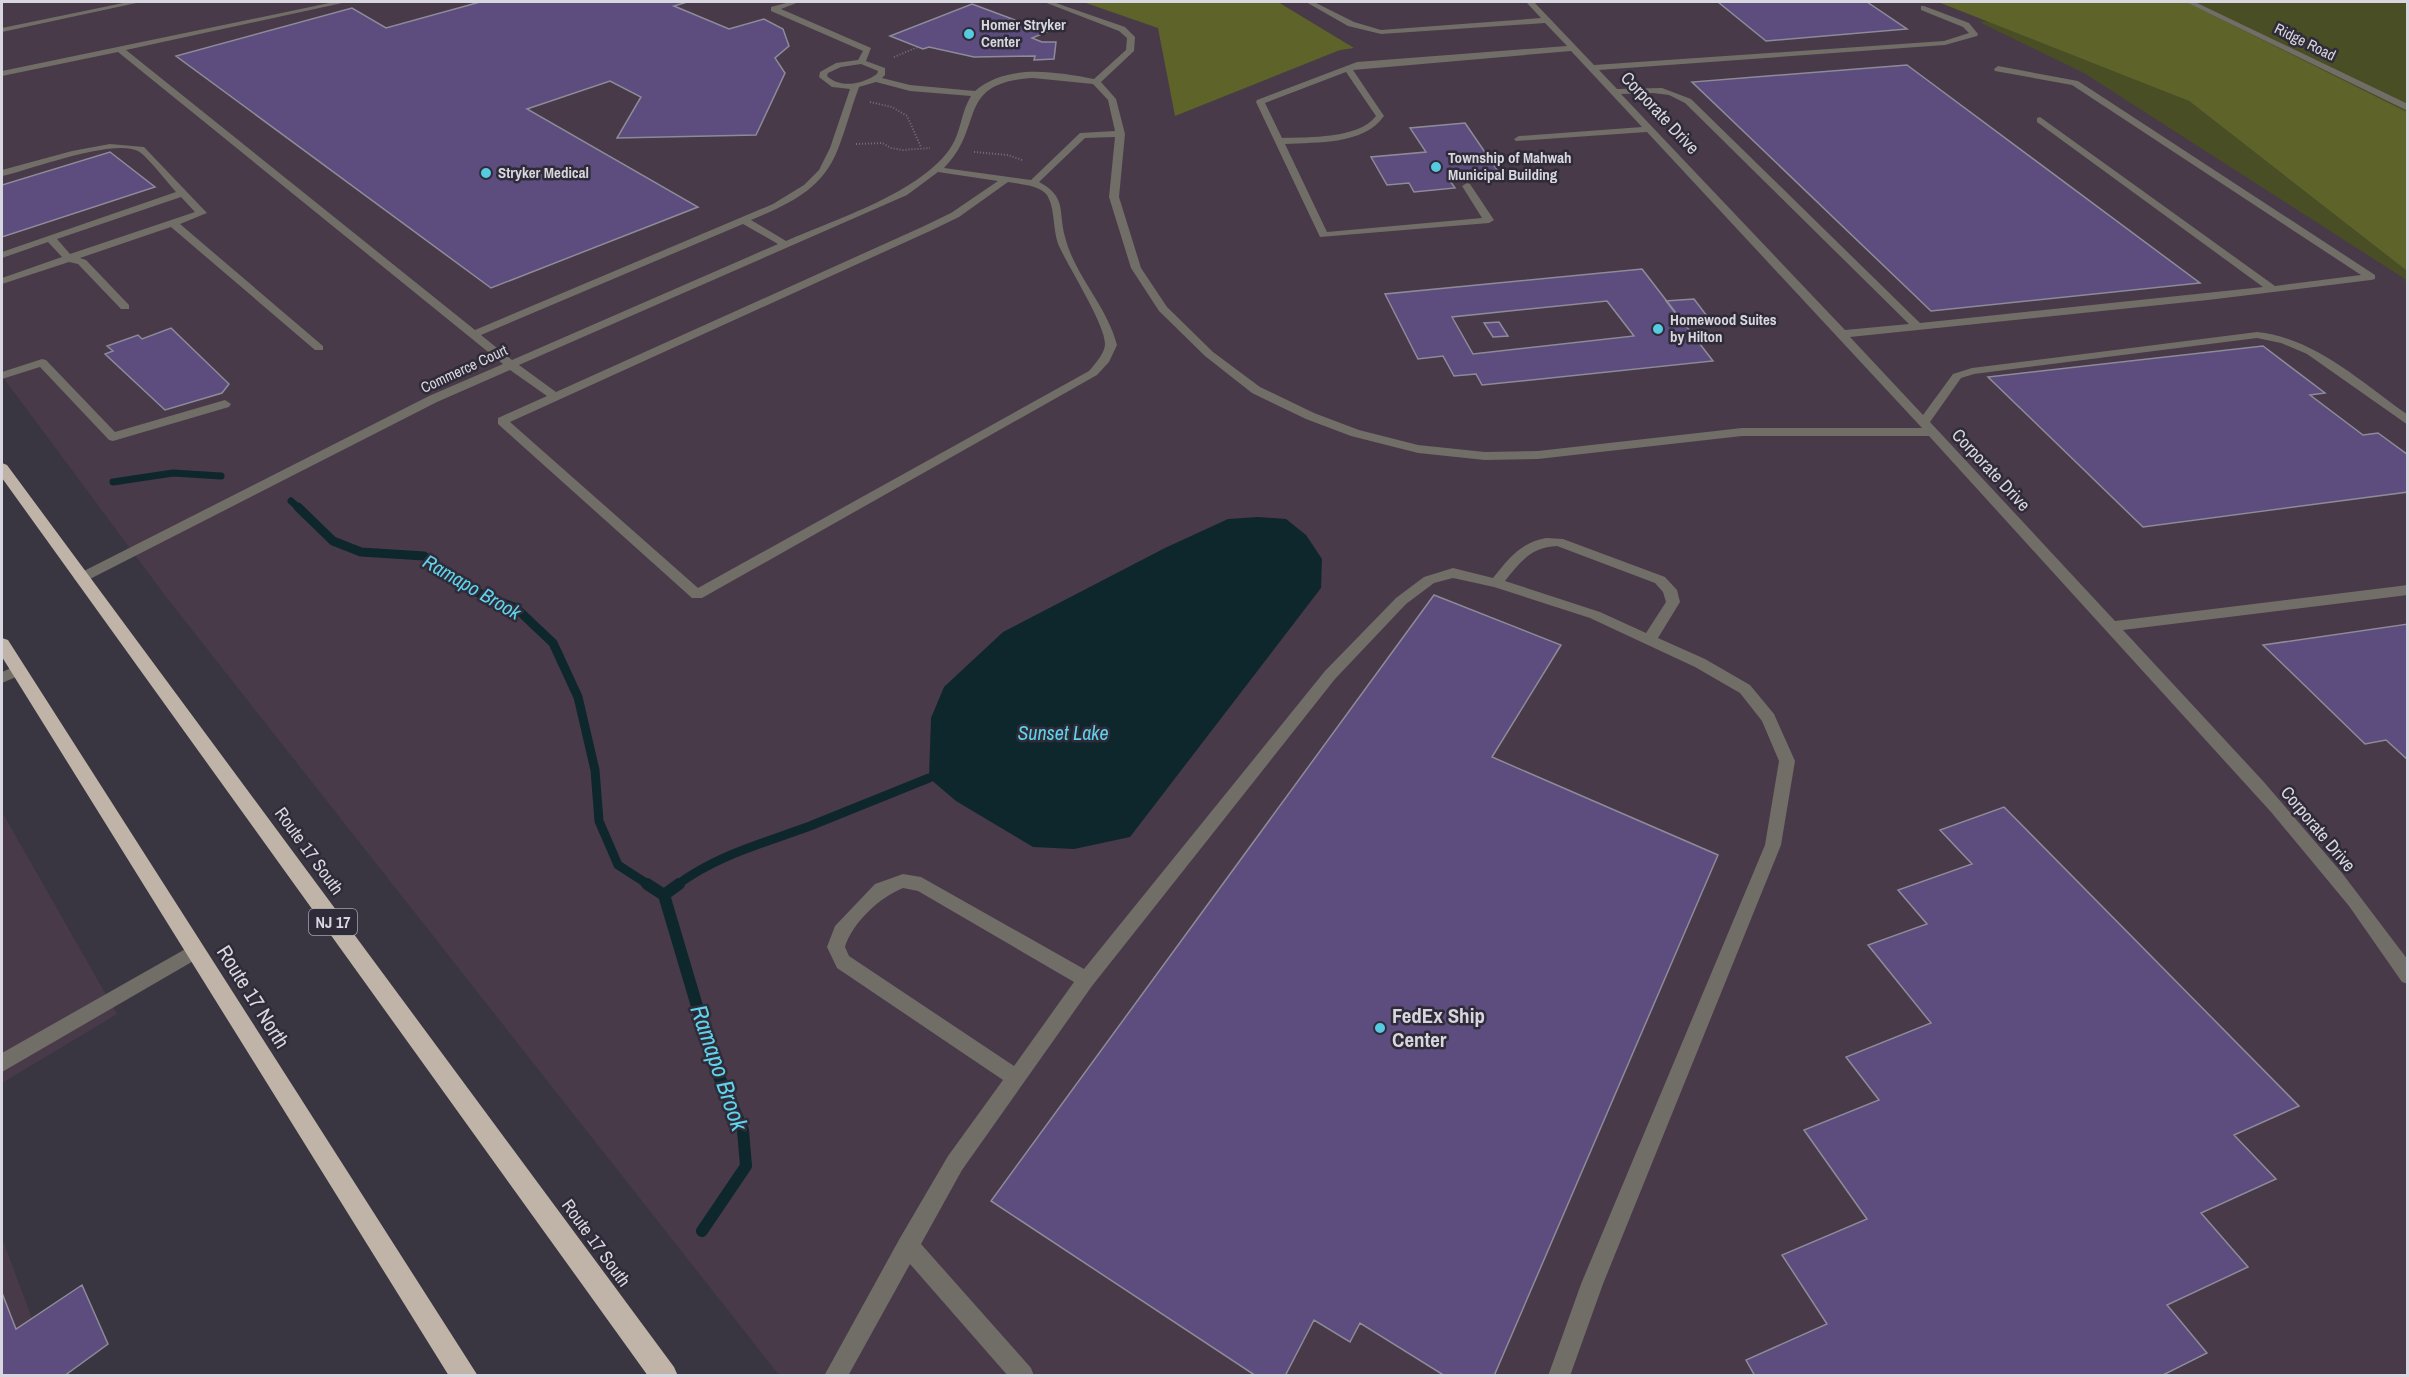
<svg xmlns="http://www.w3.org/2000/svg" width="2409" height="1377" font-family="'Archivo Narrow',sans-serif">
<rect width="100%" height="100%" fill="#393642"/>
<path fill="#483a49" d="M2,2H2013L2182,98L2407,271V1375H779L167,598L2,376Z
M2,812L117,1014L2,1083Z
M2,1238L53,1375H2Z"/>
<path fill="#494e25" d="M2187,2H2407V112Z
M1992,21L2189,101L2407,271V295L2405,279L2084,73L1979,22Z"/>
<path fill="#5d6329" d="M1083,2H1278L1354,48L1340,50L1175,116L1158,28Z
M1938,2H2187L2407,112V271L2189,101Z"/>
<path fill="#0e272c" d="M1258,517L1286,519L1306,535L1322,559L1321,588L1130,837L1074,849L1033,847L956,801L929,778L931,718L944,687L1003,632L1165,548L1228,519Z"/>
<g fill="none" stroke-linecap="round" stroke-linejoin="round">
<path stroke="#0e272c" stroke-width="7" d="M113,482L173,473L221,476
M291,501L300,509"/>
<path stroke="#0e272c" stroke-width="9" d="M298,507L333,541L361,552L424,556L464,587L516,608L553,643L578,697L595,770L599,821L618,865L649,885
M677,885C717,855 764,843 810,826C850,810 889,794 929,778"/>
<path stroke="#0e272c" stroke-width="12" d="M647,884L664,895
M679,884L664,895L716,1070L743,1130L746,1166L702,1231"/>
</g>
<path fill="#5c4d7e" stroke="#8e8b99" stroke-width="1.5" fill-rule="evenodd" d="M480,2H687L674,6L729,29L764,19L783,29L789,46L775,58L785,73L756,135L617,138L641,97L610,81L527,109L698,207L491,288L176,56L352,8L386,28Z
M1718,2H1867L1907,29L1766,41Z
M972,4L1047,32L1032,38L1042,42H1056L1054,59L1034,60L1035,56L974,57L929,47L923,49L890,36Z
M1907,65L2200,283L1931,311L1692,82Z
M1465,123L1502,177L1450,181L1455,188L1414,192L1409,183L1387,185L1371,157L1426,152L1410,128Z
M110,152L155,187L2,237V185Z
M1642,269L1713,361L1482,385L1476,374L1454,376L1443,356L1418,359L1385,294ZM1607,301L1634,336L1473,354L1452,317Z
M1694,299L1710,320L1682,322L1666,301Z
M1499,322L1508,336L1493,337L1484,323Z
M171,328L229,384L222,393L165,410L105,354L113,351L107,346L138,335L142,339Z
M2263,346L2325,393L2310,395L2363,435L2378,433L2408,455V492L2143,527L1988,377Z
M1434,595L1561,645L1492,757L1718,855L1494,1376H1445L1360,1323L1350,1342L1314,1320L1285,1376H1256L991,1201Z
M2408,624V760L2386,740L2365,744L2263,645Z
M2004,807L2299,1106L2234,1135L2276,1179L2201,1213L2248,1267L2167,1305L2207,1353L2161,1376H1755L1746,1360L1827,1324L1782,1255L1867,1219L1804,1130L1879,1100L1846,1057L1931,1023L1868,945L1927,924L1898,890L1972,864L1940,830Z
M82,1285L108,1344L64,1376H2V1293L16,1329Z"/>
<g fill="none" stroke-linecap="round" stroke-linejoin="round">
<path stroke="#73707b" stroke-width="2" stroke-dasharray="1 2" stroke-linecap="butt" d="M894,57L918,47
M870,102L892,107L907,116L921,147
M856,144L882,143L891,148L903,150L930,148
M974,152L1008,155L1022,160"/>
<path fill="#716d67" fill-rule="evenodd" d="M128,2H141L2,32V28Z
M334,2H347L126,50L475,330L773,204L804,185L819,170L830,148L850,89L832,87L819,77L820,72L836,63L858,60L863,51L771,11V7L790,2H799L781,9L871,48L866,61L885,68V75L882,78L910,85L975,91C1007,63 1056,72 1094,79L1126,50L1127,38L1119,31L1044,2H1053L1125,27L1135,37L1134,51L1101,82L1116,99L1125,134L1119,197L1141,268L1167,307L1213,352L1260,387L1314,413L1359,430L1418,445L1485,452L1538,451L1742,428H1922L1647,132L1516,141L1514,139L1519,136L1642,127L1571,51L1353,70L1384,116C1364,145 1317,142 1285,144L1327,232L1482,218L1462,186L1467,183L1470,184L1494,220L1489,223L1320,237L1256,102L1257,100L1357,62L1567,46L1545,23L1381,34L1348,26L1306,2H1314L1354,22L1381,30L1541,18L1526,2H1534L1594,65L1944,41L1969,33L1963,27L1921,10V6H1924L1969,23L1978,34L1977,36L1945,45L1599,70L1617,89L1662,88L1691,99L1920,323L2263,287L2037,122V118L2040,117L2275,286L2361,275L2072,85L1995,71L1994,69L1998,66L2078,81L2375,275V279L2371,280L2208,300L1850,337L1923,415L1953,374L1972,368L2257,332C2315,338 2361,382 2408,415V425L2307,354L2281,343L2257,338L1974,374L1961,378L1930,422L2115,621L2408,585V595L2123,630L2263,781L2342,873L2408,960V984L2402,982L2349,906L2271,812L1929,436H1742L1538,459L1485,460L1418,453L1351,436L1306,419L1252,393L1205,356L1159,311L1131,268L1109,197L1115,137L1085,138L1039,182C1067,197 1058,210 1065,237C1075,276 1107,306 1117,345L1109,362L1097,375L702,598H692L498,424V418L547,396L510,370L437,402L86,581H76L74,578L76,575L429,396L503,364L118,52L2,76V71ZM861,64L878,71L877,74C863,84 841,89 827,76L828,73L841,67ZM1346,72L1376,116C1359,139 1308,137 1282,138L1265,103ZM1033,78L1093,84L1108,100L1115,131L1080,133L1031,180L944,168C986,126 954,83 1033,78ZM876,82L910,91L971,96C961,112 961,132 951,147C922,192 836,219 786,241L751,220C789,204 822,190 838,149C846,129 851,108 859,87ZM1653,93L1669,95L1685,103L1909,324L1845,330L1621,94ZM938,172L998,181L951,213L922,227L556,392L519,365L907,195ZM1008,182C1020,184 1039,185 1047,195C1056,210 1052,232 1060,248C1070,270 1105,324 1105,344C1105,353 1095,364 1089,371L698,588L510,422L930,231L959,217ZM743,224L778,244L512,360L481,335Z
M2186,2H2195L2408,104V111Z
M110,144L144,147L207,213L180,224L323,346V350H315L171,227L80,258L86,260L129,305V309H121L78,264L69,262L2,284V278L62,257L48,242L2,258V252L176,192C168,183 147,156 138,151C112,138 30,170 2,176V170L72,151ZM181,197L195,212L70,254L57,239Z
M42,359L46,360L115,432L225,400L231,404L229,407L113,441L109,440L40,367L2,379V372Z
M1546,538L1563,539L1665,577L1677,590L1680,602L1658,638L1705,659L1750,685L1774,714L1795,761L1781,845L1603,1284L1570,1376H1548L1581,1284L1765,845L1779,761L1762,721L1740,693L1695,667L1590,618L1494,587L1453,578L1434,583L1406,604L1335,679L1092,986L962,1170L921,1244L1031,1368L1034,1376H1008L910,1264L848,1376H824L900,1238L948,1156L1003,1080L837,968L827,947L835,926L875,884L903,874L921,877L1084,969L1325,671L1396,598L1424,577L1453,568L1493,578C1509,558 1520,543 1546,538ZM1557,546L1655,583L1663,592L1666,602L1646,633L1600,612L1505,581C1520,562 1531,547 1557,546ZM903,888L918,891L1074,982L1014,1066L849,956L845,947C852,923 880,897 903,888Z
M18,665L23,666L25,670L23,674L2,683V672Z
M196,943L202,946L205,951L202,956L2,1072V1053Z"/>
<path fill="#bfb4a7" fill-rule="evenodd" d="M2,463L7,465L674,1367L678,1376H648L2,478Z
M2,638L8,640L478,1376H449L2,657Z"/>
</g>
<g fill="#55cae0" stroke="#2f2b38" stroke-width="2">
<circle cx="969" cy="34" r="6"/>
<circle cx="1436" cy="167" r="6"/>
<circle cx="486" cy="173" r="6"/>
<circle cx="1658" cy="329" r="6"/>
<circle cx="1380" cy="1028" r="6"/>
</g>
<g text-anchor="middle" stroke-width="5" stroke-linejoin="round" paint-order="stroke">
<g font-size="15" font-weight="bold" fill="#d8d6de" stroke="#2f2b38" text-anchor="start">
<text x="981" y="30">Homer Stryker<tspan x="981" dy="17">Center</tspan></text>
<text x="1448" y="163">Township of Mahwah<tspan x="1448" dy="17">Municipal Building</tspan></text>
<text x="498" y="178">Stryker Medical</text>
<text x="1670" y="325">Homewood Suites<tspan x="1670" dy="17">by Hilton</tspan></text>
</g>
<g font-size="15" fill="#d8d6de" stroke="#2f2b38">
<text transform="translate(2305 42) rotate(26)" y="5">Ridge Road</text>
<text transform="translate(464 369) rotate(-25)" y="5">Commerce Court</text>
</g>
<rect fill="#2f2b38" stroke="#a5a3ac" stroke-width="1.5" x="309" y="909" width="48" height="26" rx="4.5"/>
<g font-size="16" font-weight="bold" fill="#d8d6de">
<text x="333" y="928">NJ 17</text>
</g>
<g font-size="18" fill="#d8d6de" stroke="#2f2b38">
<text transform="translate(1660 113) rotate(47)" y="6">Corporate Drive</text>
<text transform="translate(1991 470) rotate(47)" y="6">Corporate Drive</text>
<text transform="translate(2318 829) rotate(50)" y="6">Corporate Drive</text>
<text transform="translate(309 851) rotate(54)" y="6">Route 17 South</text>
<text transform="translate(596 1243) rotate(54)" y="6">Route 17 South</text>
</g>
<g font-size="20" font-style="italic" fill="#5ed3ec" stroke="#2f2b38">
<text transform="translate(472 587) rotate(30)" y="7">Ramapo Brook</text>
<text x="1063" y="740">Sunset Lake</text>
</g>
<g font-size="21" fill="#d8d6de" stroke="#2f2b38">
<text transform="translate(253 997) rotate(58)" y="7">Route 17 North</text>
</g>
<g font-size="21" font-weight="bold" fill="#d8d6de" stroke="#2f2b38" text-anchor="start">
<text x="1392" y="1023">FedEx Ship<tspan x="1392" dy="24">Center</tspan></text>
</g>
<g font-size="24" font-style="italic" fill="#5ed3ec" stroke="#2f2b38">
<text transform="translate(719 1068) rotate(71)" y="8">Ramapo Brook</text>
</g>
</g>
<rect width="2409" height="1377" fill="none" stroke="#d8d6de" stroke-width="6"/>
</svg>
